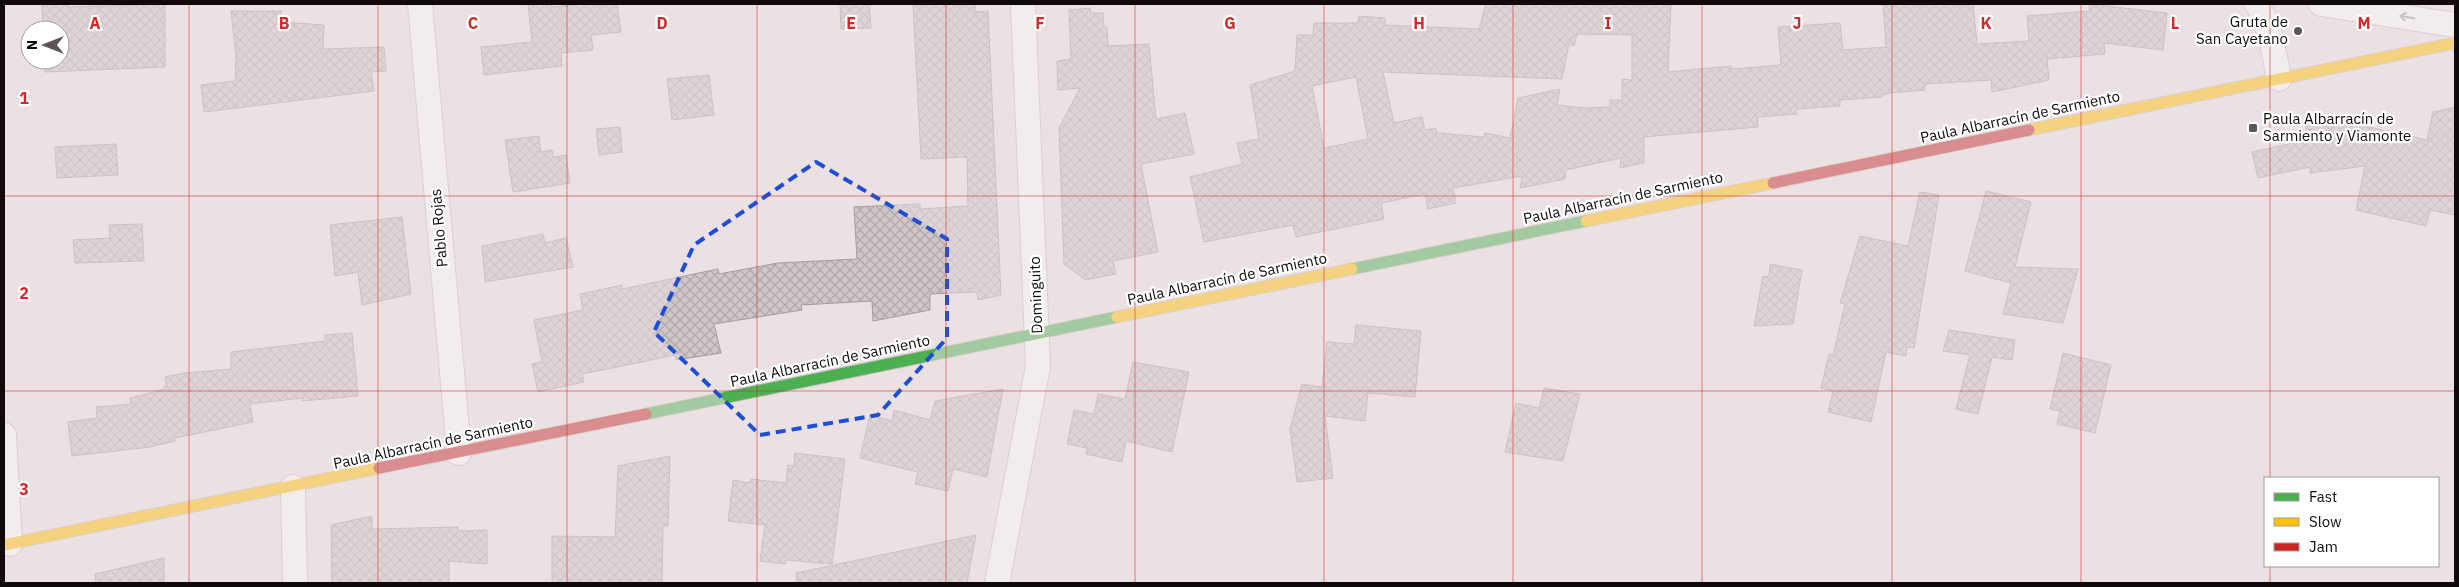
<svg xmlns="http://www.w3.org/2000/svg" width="2459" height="587" font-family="'IBM Plex Sans',sans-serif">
<defs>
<pattern id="building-cross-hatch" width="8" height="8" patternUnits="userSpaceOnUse" patternTransform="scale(1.25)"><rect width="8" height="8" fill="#cec6c7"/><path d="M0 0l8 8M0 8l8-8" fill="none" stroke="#b0a9aa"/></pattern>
</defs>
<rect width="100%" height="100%" fill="#ebe0e2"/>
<path fill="url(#building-cross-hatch)" stroke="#a69d9f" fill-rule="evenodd" d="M42,4H68V7L165,4V67L45,72V60H60V30H43Z
M528,4H551L552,7L580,4H617L621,32L591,35L593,50L561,53L562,66L484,75L481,47L532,42Z
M840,4H869L871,28L841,29Z
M913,4H975V12L988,11L1001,295L978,300L977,292L930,294V310L873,321L872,301L801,305L802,310L714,324L721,353L676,360L675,355L632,364L582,374L584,382L538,392L532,364L542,362L534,320L583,310L580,294L622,285V289L718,269L719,274L778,263L857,259L854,207L920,204V209L968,206L967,157L921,159Z
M1486,4H1671L1668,72L1731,66L1732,69L1781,65L1778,27L1840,23L1843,50L1886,47L1883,4H1973L1977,44L2029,41L2027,16L2090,11L2089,4L2167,13L2163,50L2104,43L2105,54L2047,59L2049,80L1992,92L1991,80L1925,84V90L1890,93L1882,95V97L1840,100V106L1796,109L1797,114L1757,117L1758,127L1644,137V163L1620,168L1621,158L1566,170L1565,179L1520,188L1522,176L1453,188L1456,203L1428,209L1425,194L1381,203L1384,219L1296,237L1293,225L1204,242L1190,177L1242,164L1237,143L1259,139L1250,85L1295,71L1297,35H1313L1314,23H1358L1359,16L1385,18V25L1479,29ZM1577,34L1632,35V80L1622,79V100H1610V107L1585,108L1557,105L1560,89L1518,98L1510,138L1485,133L1484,137L1437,133L1436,128L1425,130L1422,117L1394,123L1383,72L1562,79L1569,44L1574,46ZM1356,77L1368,139L1324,148L1312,86Z
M1090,8L1091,13H1103L1104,27H1107L1108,46L1149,44L1156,119L1185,113L1194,154L1141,164L1158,252L1113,261L1116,274L1085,280L1064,264L1059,128L1080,88L1058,90L1057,61L1071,59L1069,10Z
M231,11H281V22L324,25L323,49L384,47L386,71L371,72L374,91L204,112L201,85L235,81L236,56Z
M709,75L714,115L672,120L667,79Z
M2455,107V215L2430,210L2426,226L2356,210L2365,166L2310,173V167L2258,178L2252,152L2307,140L2306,123L2342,116L2343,121L2427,140L2433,112Z
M620,127L622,152L599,155L596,129Z
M539,136L541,152L552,150L553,157L566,155L570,183L513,192L505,140Z
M116,144L118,175L57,178L55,147Z
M1986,191L2031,202L2015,267L2078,269L2063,323L2003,314L2011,283L1965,271Z
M1920,192L1939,195L1914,348L1907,347L1906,356L1886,352L1871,422L1828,412L1833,391L1821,388L1829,354L1833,355L1845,304L1840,303L1860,236L1908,246Z
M402,217L411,294L362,305L358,272L335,276L330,225Z
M142,224L144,261L75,263L73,240L110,238L109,225Z
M543,234L545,243L566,238L573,267L485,282L482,246Z
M1770,264L1802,270L1793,324L1754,326L1763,276L1769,277Z
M1356,325L1421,331L1415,397L1368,393L1365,421L1325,416L1333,478L1297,482L1290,429L1302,384L1322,387L1327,342L1354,344Z
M1949,330L2015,340L2012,360L1992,357L1978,414L1956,409L1970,355L1943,351Z
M352,333L358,396L302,401V398L250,404L253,422L175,438V441L150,447L72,456L68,422L97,418L96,407L131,404L130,398L165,389L164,386H167L165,377L185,373L231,369V352L325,341V335Z
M2063,353L2111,365L2095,433L2057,424L2060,411L2050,409Z
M1133,362L1189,372L1172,452L1126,441L1122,462L1086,454L1087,448L1067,444L1074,410L1094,414L1098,394L1125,399Z
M1544,388L1580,394L1563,461L1505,452L1516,403L1539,408Z
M1003,389L987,477L953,469L948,491L915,484L918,472L860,458L870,415L892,421L894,410L930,420L935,401Z
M795,453L845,459L832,564L786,560L785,564L760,561L765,525L728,521L733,480L750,483L751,479L786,483L788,465L794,466Z
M670,456L668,526H663L662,583H552V536L615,537L618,466Z
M372,516V529L458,527V531L487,530V564L449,561V583H332L331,525Z
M976,535L967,583H797L796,573Z
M164,558V583H96L95,574Z"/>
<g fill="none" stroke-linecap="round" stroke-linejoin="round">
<g stroke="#c6bdbf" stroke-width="26">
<path id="street" d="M420,4L459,453
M2257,4C2271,27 2274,53 2279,79
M2321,4L2455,25
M4,435L10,544
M293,487L295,583
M997,583L1038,366L1023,4"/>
</g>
<g stroke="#c6bdbf" stroke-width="13">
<path id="fast" d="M1352,269L1586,221
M646,414L1117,317"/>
</g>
<g stroke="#c6bdbf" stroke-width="13">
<path id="slow" d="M2029,130L2455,43
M1586,221L1773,183
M1117,317L1352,269
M4,545L379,468"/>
</g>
<g stroke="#c6bdbf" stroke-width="13">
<path id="jam" d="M1773,183L2029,130
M379,468L646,414"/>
</g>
<use href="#street" stroke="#fcfafb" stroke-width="24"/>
<use href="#fast" stroke="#4caf50" stroke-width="11"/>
<use href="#slow" stroke="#ffc107" stroke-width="11"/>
<use href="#jam" stroke="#c62828" stroke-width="11"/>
</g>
<defs><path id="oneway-shaft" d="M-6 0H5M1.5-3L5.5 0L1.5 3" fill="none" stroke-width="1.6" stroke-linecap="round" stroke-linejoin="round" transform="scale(1.25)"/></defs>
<use stroke="#9e9a9b" href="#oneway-shaft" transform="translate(2407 17) rotate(-171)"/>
<path d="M0 0H2459V587H0ZM816,162L947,239V338L878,415L760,435L654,332L694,245Z" fill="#ebe0e2" fill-opacity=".55" fill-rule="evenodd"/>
<path fill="none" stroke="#1d4ed8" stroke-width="4" stroke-dasharray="10 6" stroke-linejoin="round" d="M816,162L947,239V338L878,415L760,435L654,332L694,245Z"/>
<path fill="none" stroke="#d62828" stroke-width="1" stroke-opacity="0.55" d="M189,4V583M378,4V583M567,4V583M757,4V583M946,4V583M1135,4V583M1324,4V583M1513,4V583M1702,4V583M1892,4V583M2081,4V583M2270,4V478M4,196H2455M4,391H2455M2270,566V583"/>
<g fill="#5d5556" stroke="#fff" stroke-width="2">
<circle cx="2298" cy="31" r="5"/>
<rect x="2248" y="123" width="10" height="10" rx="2.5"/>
</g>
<g text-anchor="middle" stroke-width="4.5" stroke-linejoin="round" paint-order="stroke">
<g font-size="15" fill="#100a0b" stroke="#fff" text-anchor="end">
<text x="2288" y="27">Gruta de<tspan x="2288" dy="17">San Cayetano</tspan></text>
<text x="2263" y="124" text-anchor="start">Paula Albarracín de<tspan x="2263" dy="17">Sarmiento y Viamonte</tspan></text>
</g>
<g font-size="15" fill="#100a0b" stroke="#fff">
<text transform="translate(2020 117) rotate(-12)" y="5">Paula Albarracín de Sarmiento</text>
<text transform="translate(1623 198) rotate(-12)" y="5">Paula Albarracín de Sarmiento</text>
<text transform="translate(439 228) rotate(-95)" y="5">Pablo Rojas</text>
<text transform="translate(1227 279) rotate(-12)" y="5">Paula Albarracín de Sarmiento</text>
<text transform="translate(1036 295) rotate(-92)" y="5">Dominguito</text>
<text transform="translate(830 361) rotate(-12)" y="5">Paula Albarracín de Sarmiento</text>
<text transform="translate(433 443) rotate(-12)" y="5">Paula Albarracín de Sarmiento</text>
</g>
</g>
<g font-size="16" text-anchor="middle" font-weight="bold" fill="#d62828" stroke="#fff" stroke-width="4.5" stroke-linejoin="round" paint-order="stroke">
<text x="95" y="29">A</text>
<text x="284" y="29">B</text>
<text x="473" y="29">C</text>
<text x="662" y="29">D</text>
<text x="851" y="29">E</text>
<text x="1040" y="29">F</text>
<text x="1230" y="29">G</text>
<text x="1419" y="29">H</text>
<text x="1608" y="29">I</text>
<text x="1797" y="29">J</text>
<text x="1986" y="29">K</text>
<text x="2175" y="29">L</text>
<text x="2364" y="29">M</text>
<text x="24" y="104">1</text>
<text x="24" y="299">2</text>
<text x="24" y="495">3</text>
</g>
<rect width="2459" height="587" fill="none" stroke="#100a0b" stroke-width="10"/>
<rect x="2264" y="477" width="175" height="90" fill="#ffffff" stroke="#9f9d9d"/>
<rect x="2274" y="493" width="25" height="8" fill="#4caf50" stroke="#9f9d9d"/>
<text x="2309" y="502" font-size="15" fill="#100a0b">Fast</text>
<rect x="2274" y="518" width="25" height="8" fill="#ffc107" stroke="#9f9d9d"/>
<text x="2309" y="527" font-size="15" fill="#100a0b">Slow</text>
<rect x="2274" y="543" width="25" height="8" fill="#c62828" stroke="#9f9d9d"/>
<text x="2309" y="552" font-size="15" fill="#100a0b">Jam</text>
<g transform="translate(45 45) rotate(270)"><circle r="24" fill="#ffffff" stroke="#9f9d9d"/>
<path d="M0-4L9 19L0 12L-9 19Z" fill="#5d5556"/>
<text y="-8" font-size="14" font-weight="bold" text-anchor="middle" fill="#100a0b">N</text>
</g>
</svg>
